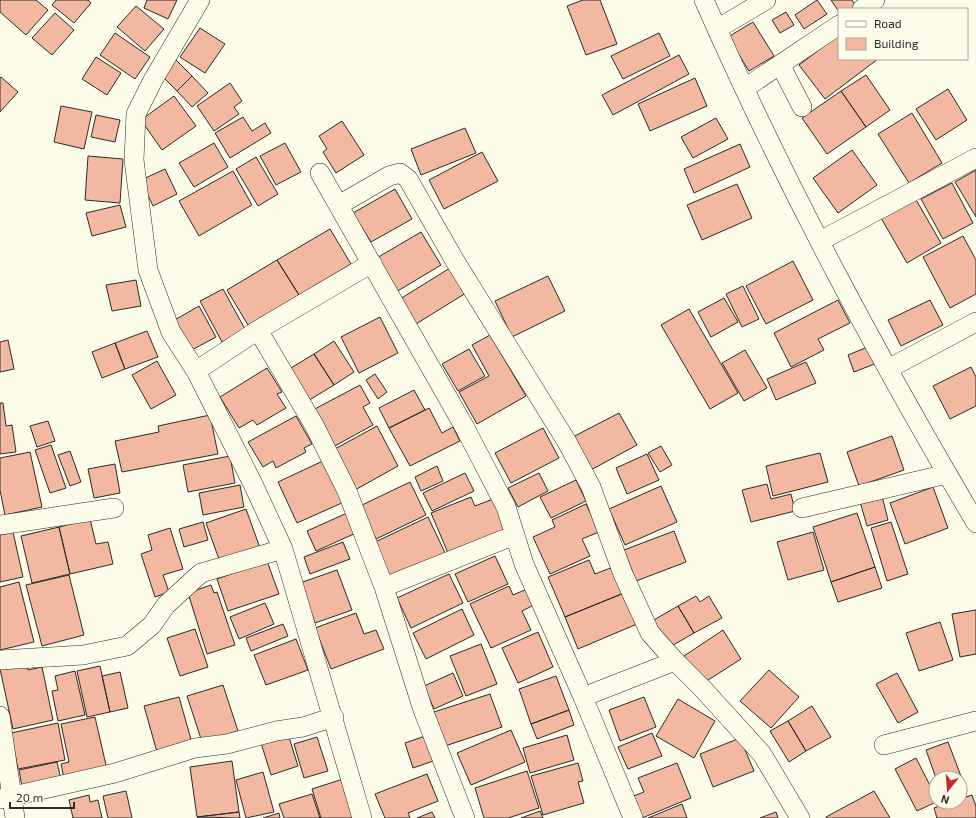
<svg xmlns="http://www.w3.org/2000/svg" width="976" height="818" font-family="'Exo 2',sans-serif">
<rect width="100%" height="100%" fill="#fdfbea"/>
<path fill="#f2b8a0" stroke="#2b2b2b" d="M0,0H36L48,10L26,35L0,12Z
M56,0H88L91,3L74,23L52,5Z
M147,0H177L168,19L144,8Z
M583,0H600L617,44L586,55L567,6Z
M817,0L827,14L804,29L795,15Z
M831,0H852L856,6L851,9H839V12Z
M136,6L164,29L145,51L117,27Z
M786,12L794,25L780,33L772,20Z
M55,13L74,30L52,55L32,38Z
M753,22L774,56L749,71L728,37Z
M200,28L225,44L205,73L180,57Z
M115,33L150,57L135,79L100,55Z
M659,33L670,56L623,79L611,56Z
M839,35V59H878L825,99L799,65Z
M679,55L689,74L613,115L602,95Z
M96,57L121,73L107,95L82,79Z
M176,60L192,76L177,91L161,75Z
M866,75L890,110L866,127L841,91Z
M192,76L208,93L192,107L177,91Z
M1,77L18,92L0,112V78Z
M695,78L707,106L650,131L638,104Z
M230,83L242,101L234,107L239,114L214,131L197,106Z
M948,89L967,120L936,140L916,109Z
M841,91L866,127L827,154L802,118Z
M174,96L196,126L162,150L141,120Z
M61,106L92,112L84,149L54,142Z
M912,113L942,163L909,183L878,134Z
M96,115L120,120L115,142L91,137Z
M243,117L252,131L265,123L271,133L230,158L215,133Z
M716,118L728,139L693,158L681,137Z
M342,121L364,155L336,173L323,152L327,149L319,136Z
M465,128L476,153L421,175L411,149Z
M214,143L228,167L194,187L179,163Z
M285,143L301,172L276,185L260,156Z
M740,144L750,167L694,193L684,169Z
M852,150L877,185L838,213L813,178Z
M482,152L498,181L444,209L429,180Z
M88,156L123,159L120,203L85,200Z
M256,157L278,194L258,206L236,169Z
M165,169L177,194L153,206L141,180Z
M976,170V217L955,182Z
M233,171L252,205L199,236L179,201Z
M952,183L973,223L943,239L921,199Z
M737,184L752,218L702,240L687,205Z
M395,189L412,219L371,242L353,213Z
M915,198L941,243L907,263L881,218Z
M120,205L126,227L92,236L86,213Z
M330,229L351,264L299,295L277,260Z
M421,232L441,265L396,292L375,259Z
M963,236L976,260V294L950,308L923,257Z
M277,260L299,295L248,325L227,290Z
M793,261L813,300L766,324L746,286Z
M450,268L466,293L416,324L400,299Z
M548,276L565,311L512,337L495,301Z
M136,280L141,306L112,311L106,285Z
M743,286L759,319L742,327L726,294Z
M223,289L245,329L222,342L200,301Z
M724,298L738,322L711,337L698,312Z
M838,300L850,323L818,339L824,350L791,367L774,333Z
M930,300L943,325L901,346L888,320Z
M199,306L216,337L190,351L173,321Z
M689,309L738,393L710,409L661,325Z
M380,317L398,353L359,373L341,337Z
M147,331L158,357L125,369L115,343Z
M490,335L526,396L477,424L459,392L489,376L472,345Z
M8,340L14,369L0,372V342Z
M334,341L354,372L334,385L314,354Z
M115,343L125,369L102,378L92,352Z
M870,346L877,363L854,372L848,355Z
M469,349L485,376L458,391L442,364Z
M745,350L767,388L744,401L722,363Z
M314,354L334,385L306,402L286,371Z
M157,361L176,395L151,409L132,375Z
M806,362L816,383L776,400L767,379Z
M971,367L976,377V406L950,419L933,386Z
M267,368L282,392L277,394L286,408L257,425L253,420L239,428L220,397Z
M375,374L387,392L378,399L366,380Z
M360,385L370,403L363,407L373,425L331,448L311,411Z
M414,390L425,410L389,428L379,408Z
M0,403H3L6,426L12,425L16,452L0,454Z
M429,408L442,433L453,427L460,441L410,466L389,428Z
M619,413L637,445L587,472L569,439Z
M210,415L218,454L122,472L115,441L159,432L158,426Z
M296,416L312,444L304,448L306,452L276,468L273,461L263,467L248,442Z
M48,421L55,441L37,447L30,426Z
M377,426L398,466L355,490L333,450Z
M543,428L559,458L511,483L495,453Z
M892,436L904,470L859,486L847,452Z
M51,445L66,488L50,493L35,450Z
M661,446L672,465L660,472L648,453Z
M70,451L81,482L70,486L58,455Z
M30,452L42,507L5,515L0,490V458Z
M820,453L828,482L773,496L766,466Z
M647,454L659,480L627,494L616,468Z
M230,456L235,483L188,492L183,465Z
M325,460L344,502L297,523L278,482Z
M115,464L120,493L94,498L88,469Z
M437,466L443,481L421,491L415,477Z
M465,473L474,491L432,511L423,493Z
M539,473L548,491L518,507L508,488Z
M576,480L586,501L551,518L540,497Z
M410,482L426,515L376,539L360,506Z
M767,484L771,499L791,494L795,511L751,522L742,490Z
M240,485L244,507L203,515L199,493Z
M661,486L677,522L625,545L609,509Z
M933,487L948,528L905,544L890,503Z
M881,492L888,520L867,526L859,498Z
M471,497L475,506L493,499L509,536L451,560L431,513Z
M586,504L599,532L582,539L590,556L550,574L533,537L555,527L552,520Z
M246,509L260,548L220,562L206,523Z
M347,513L356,533L316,551L307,531Z
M857,513L875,567L831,582L813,527Z
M428,517L447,557L390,584L371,544Z
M90,519L96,544L108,542L113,564L70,574L59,527Z
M203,522L208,540L184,547L179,529Z
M891,522L908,574L887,581L871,528Z
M59,527L70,574L32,583L21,536Z
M170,528L183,569L163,575L169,592L155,597L141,554L152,550L148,535Z
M674,531L686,562L636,581L624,550Z
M13,532L23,577L0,582V535Z
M813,532L824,570L788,580L777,542Z
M343,542L350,559L310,574L304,557Z
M495,556L508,584L468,602L455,574Z
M589,560L595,574L613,567L624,593L565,617L548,577Z
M267,561L279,594L228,611L217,579Z
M875,567L882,588L838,602L831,582Z
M337,570L352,610L315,623L300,583Z
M449,574L463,603L411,628L397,598Z
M69,575L84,635L42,646L26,585Z
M19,582L34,642L0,650V587Z
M211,585L214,593L217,592L235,645L207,654L188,593Z
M509,586L513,595L527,589L534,605L522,611L531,630L491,648L470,604Z
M624,593L637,624L578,649L565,617Z
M696,596L700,602L709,596L722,618L694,633L678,606Z
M265,603L274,624L239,639L230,617Z
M678,606L694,633L668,648L652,621Z
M462,609L474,635L426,659L413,633Z
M976,610V654L960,657L952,614Z
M356,613L364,634L376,630L384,649L331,669L315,628Z
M940,622L953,660L919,671L906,633Z
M283,624L288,636L251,651L246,638Z
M195,629L208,667L180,676L167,638Z
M723,630L741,659L702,684L684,656Z
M538,632L553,667L518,683L502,648Z
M296,639L308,670L266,685L254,655Z
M481,644L497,684L466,696L450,656Z
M27,664L28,670L42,667L53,720L13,729L0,669Z
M100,666L110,712L87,717L77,671Z
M769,670L799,697L771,728L740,701Z
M75,671L85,715L58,721L52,691L58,690L55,676Z
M120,672L128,708L110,712L102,676Z
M453,673L463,696L434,709L424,686Z
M897,673L918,712L898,723L876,684Z
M556,676L569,710L531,724L519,689Z
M223,685L238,731L202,742L187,696Z
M490,694L502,727L445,746L434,712Z
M179,697L192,743L157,752L144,706Z
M644,697L656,727L620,741L609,710Z
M678,699L715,721L694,758L656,736Z
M812,706L831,737L806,751L788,721Z
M569,710L574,725L537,739L531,724Z
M95,717L108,774L65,783L61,764L69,762L61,724Z
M788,721L806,751L789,762L770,731Z
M58,723L65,760L18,769L11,733Z
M511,730L525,762L471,785L457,753Z
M652,733L662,756L628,769L618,747Z
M288,734L298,766L271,775L261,743Z
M428,735L436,760L413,768L405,743Z
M567,735L574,760L530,773L523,748Z
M317,737L328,771L304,778L294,744Z
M740,738L754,771L713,787L700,754Z
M948,742L967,792L960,794V778H936L926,750Z
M916,758L936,797V802L917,811L895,769Z
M232,761L239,812L197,817L190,767Z
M57,762L62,784L23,792L19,770Z
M578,763L583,781L578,782L584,803L543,815L531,776Z
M677,763L691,798L642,818L631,797L644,792L638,778Z
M527,771L539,808L508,818H484L475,788Z
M263,772L274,812L246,818L236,780Z
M427,774L438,801L408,813L410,818H385L375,794Z
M343,779L355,818H321L312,789Z
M126,791L132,818H108L103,796Z
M874,791L890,818H826V817Z
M312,794L320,818H284L279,804Z
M89,795L90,802L98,800L102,818H73L69,800Z
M972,795L976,806V818H937L934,808L951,802H960V799Z
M682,804L687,818H648Z
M540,811L543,818H521Z
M239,812L240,818L197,817Z
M432,812L435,818H417Z
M776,812L778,818H760Z
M279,813L280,818H263Z"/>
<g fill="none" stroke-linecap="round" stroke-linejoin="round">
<g stroke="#2b2b2b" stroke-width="20">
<path id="minor" d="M200,0L153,80L136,114L134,160L148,270L171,332L196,371L253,484L283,549L362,818
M704,0C783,180 876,354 976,523
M862,9L875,0
M717,29L766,0
M781,66L802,107
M745,88L839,25
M320,173L465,428L506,507L524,564L583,697
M339,205L389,176L400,173L408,179L455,261L567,442L591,487L623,574L650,633L675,661L703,689L762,754L800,818
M820,241L976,158
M258,330L314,425L347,491L384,587L423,710L465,818
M888,369L976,322
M196,371L258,330L372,263
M802,508L947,474
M0,525L114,508
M384,587L515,535
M0,660L83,655L127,646L152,625L166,605L201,573L283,549
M0,716L15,818
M884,745L976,721
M0,799L115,773L195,748L227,744L276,731L303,727L334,717
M633,818L583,697L675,661"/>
</g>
<use href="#minor" stroke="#fdfbea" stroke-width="19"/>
</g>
<rect x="838" y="8" width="130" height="52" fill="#fdfbea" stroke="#a9a89e"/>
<rect x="846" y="21" width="20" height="6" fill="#fdfbea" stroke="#a9a89e"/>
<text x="874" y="28" font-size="12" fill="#2b2b2b">Road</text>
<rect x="846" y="38" width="20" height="12" fill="#f2b8a0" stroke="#a9a89e"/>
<text x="874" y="48" font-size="12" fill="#2b2b2b">Building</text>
<g transform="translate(948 790) rotate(197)"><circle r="19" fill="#fdfbea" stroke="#a9a89e"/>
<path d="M0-3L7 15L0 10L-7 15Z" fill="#c62828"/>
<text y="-6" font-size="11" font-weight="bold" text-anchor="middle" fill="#2b2b2b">N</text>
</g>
<path d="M10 802v6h64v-6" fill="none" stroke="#2b2b2b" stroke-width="2"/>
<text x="16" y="802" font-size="12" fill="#2b2b2b" stroke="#fdfbea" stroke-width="3" paint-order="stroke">20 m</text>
</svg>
